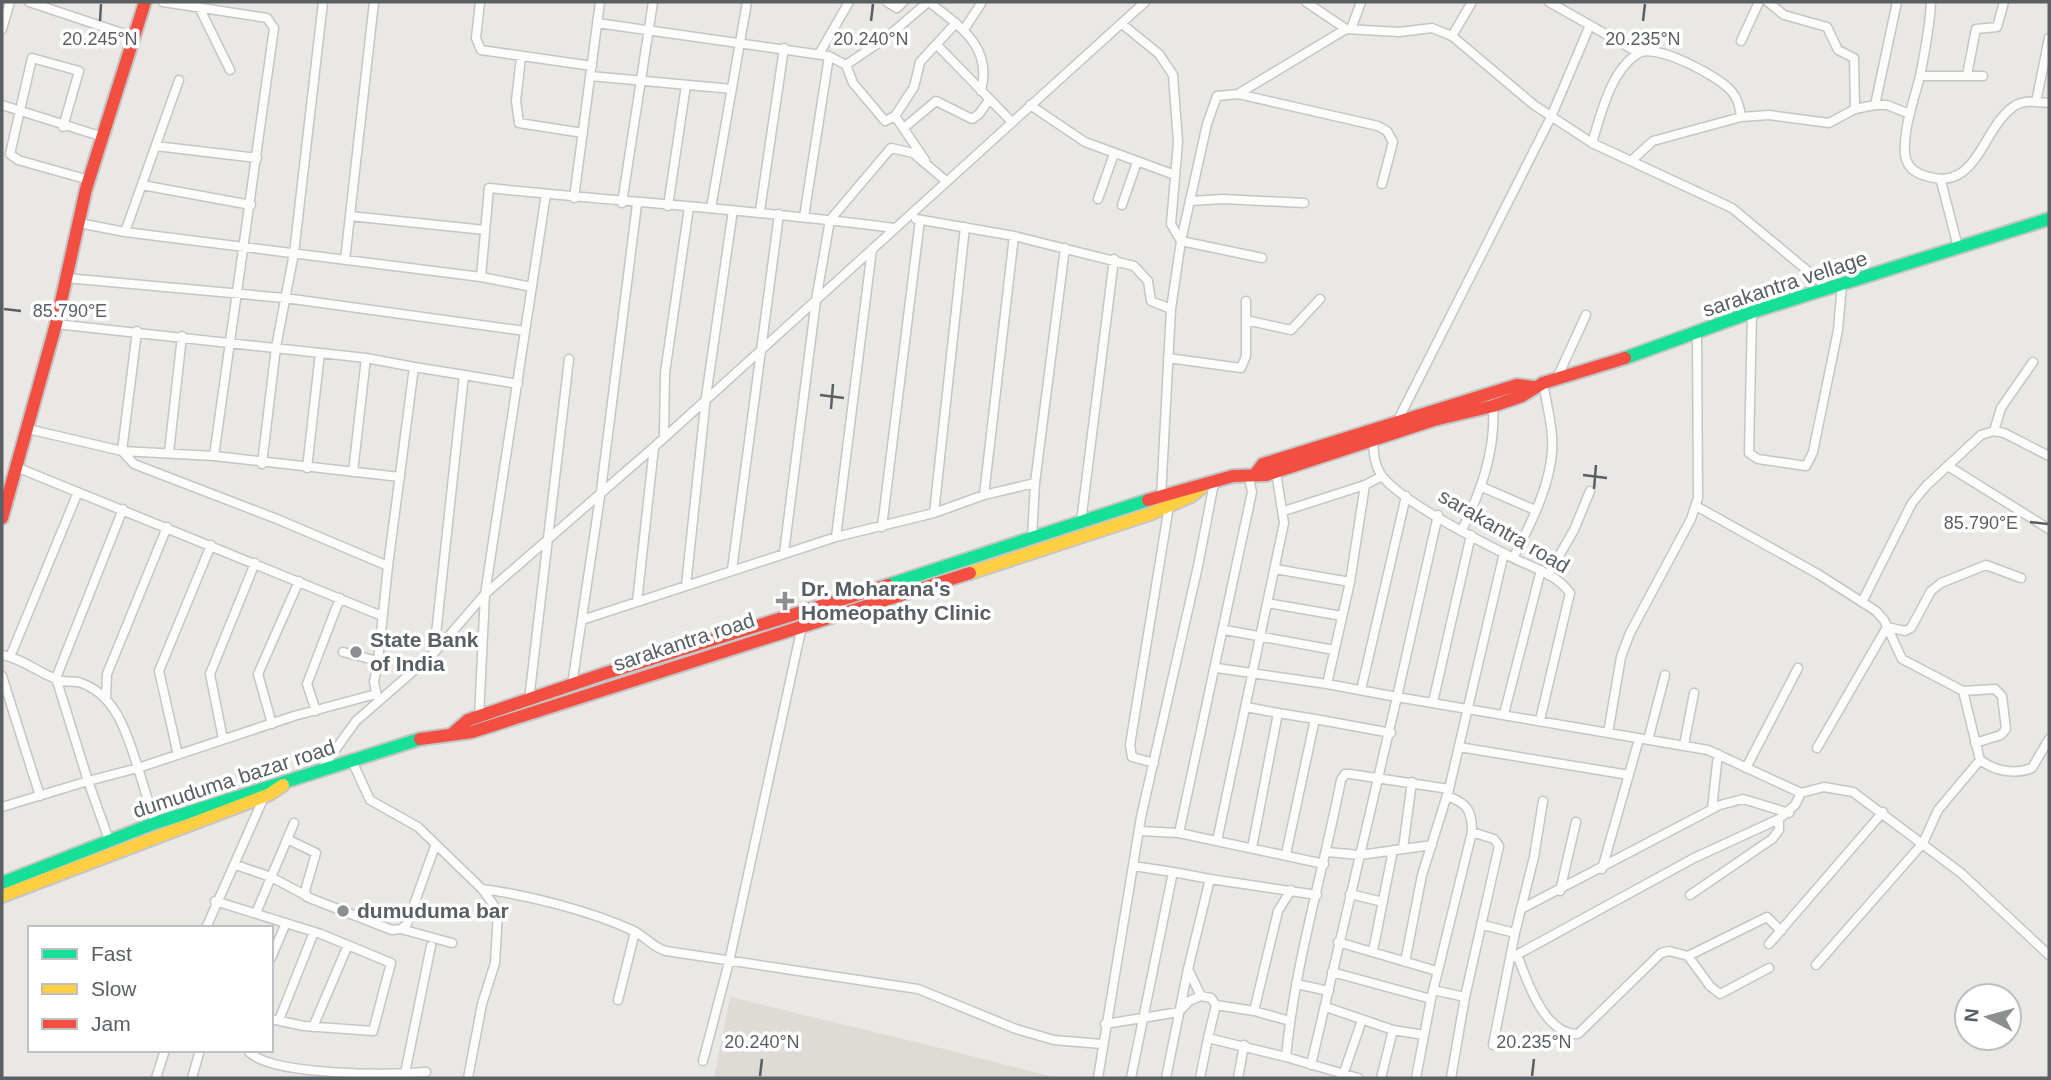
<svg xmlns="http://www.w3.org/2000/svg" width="2051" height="1080" font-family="Arial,sans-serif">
<rect width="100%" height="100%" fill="#eae8e5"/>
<path fill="#dedad4" d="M730,997L940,1048L1057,1078H714Z"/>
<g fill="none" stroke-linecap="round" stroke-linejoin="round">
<g stroke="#c6c5c6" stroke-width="11">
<path id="street" d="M29,2L134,37
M163,2L267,18L274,28L214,456
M480,2L476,38L481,50L592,66
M887,2L897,8L903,2
M929,2C959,26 993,46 981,91
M1306,2L1346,29L1399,32L1432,28L1452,36L1534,105L1592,143L1732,208L1827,287
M1549,2L1639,53
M1768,2L1784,15L1827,27L1838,50L1854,58L1855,109
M1931,2C1930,27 1925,51 1920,76C1914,101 1903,128 1905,154C1906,164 1911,170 1920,174C1977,197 1980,131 2013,107C2023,99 2037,102 2049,103
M199,7L230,70
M597,23L829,56L804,217
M1122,24L1159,54L1173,75L1178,142L1171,224L1181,241L1262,258
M965,28L982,2
M2,29L10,2
M1351,29L1361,2
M1452,36L1472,2
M1741,41L1759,2
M937,45L1012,122
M819,54L849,2
M829,56L846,65L887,37L928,2
M521,57L516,101L519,123L583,133
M846,65L853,83L885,121L895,116L925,160
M1967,75L1976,29L1997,27L2004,2
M590,76L732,89
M1920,76H1983
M1238,94L1346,29
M2036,102L2049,38
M2,105L103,137
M1030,105L1085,142L1175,175
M1875,105L1897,2
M895,116L914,87L920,62L956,23
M63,127L79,71L32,58L10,154L18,160L89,180
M905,127L936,101L972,119L979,114L989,100
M1592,143C1601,114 1611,69 1639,53C1656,43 1721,77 1732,92C1738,99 1740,108 1741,117
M156,146L257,158
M1631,161L1653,141L1741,117L1769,115L1829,123L1855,109L1875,105H1887L1910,114
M1941,181L1958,247
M142,185L251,205
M574,198L600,2
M1098,199L1114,154
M1190,201L1223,199L1304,203
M622,203L653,2
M1122,205L1137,162
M668,206L686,85
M711,208L747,2
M760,211L784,48
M350,216L485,230
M916,219L1014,236L1134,266L1148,281L1151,301L1171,309
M79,223L125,232L481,277L489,188C624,202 759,210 894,228
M125,232L179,80
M345,260L374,2
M481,277L532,287
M66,278L285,298L525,331
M1752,312L1749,453L1758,459L1806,466L1813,452L1838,330L1842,284
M1246,320L1291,330L1320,299
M56,324L366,358L414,367L388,566
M137,331L122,451L134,464L277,519L388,566L378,661
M1168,358L1241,368L1246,356V301
M414,367L464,375
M1557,378L1586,315
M1398,420L1551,117L1590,25
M28,429L122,451L214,456L400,477
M1994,431L2001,408L2033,362
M664,437L665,373L689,207
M1373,442C1374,453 1374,463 1380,473C1397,500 1480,541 1511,557C1531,567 1557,574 1570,593L1540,720
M169,452L182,336
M262,464L276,347L294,253L323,2
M1948,466L2049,529
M16,467L382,616
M307,468L320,353
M353,472L366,358
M1482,487L1535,510
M984,495L1014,236
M1161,497L1171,309L1181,241L1207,124L1217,96L1238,94L1378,126L1387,131L1393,142L1382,184
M1696,506L1818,574L1876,611L1884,620L1902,659L1963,691L1980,760C1995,771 2014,775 2032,768L2049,739
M1284,511L1365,485L1382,476
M934,513L965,227
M1438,515L1397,697L1708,750L1801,793L1824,787L1853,792L1961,873L2049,955
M1081,522L1114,259
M882,527L920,220
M1462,530C1481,491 1496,450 1493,406
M836,537L872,249
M1032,538L1035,483
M784,553L816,300L830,220L891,148L913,153L946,181
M1513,558C1531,524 1555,477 1552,437C1551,419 1546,401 1543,383
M1275,569L1350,582
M732,570L779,214
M1548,575L1574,530L1590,491
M686,586L706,397L733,210
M637,602L654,447
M1862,602L1912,503L1927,485L1981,435L1994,431L2004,433L2049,456
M1267,603L1342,616
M582,620L836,537L934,513L984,495L1035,483L1065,248
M1225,630L1334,650
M343,652L378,661L374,682L377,697
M434,653L464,375L518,384
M2,655C25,659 40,675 62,681C67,682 73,681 78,682C116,693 127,734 138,768L294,716L376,694
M10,657L78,492
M1217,668L1327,684
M2,676L40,796
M572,685L601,490L637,204
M1361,690L1406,496
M1963,691L1995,689L2002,696L2006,729L2001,735L1975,743
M106,698L107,674L167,527
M529,700L569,359
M1433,702L1471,535
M1246,707L1278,713L1252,848
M316,711L307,684L340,598
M1278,713L1315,719L1286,854
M1504,714L1541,570
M479,717L485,594L546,194
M1315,719L1391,733
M272,724L258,674L299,581
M1608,733L1621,657L1630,633L1691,519L1698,498L1697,333
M223,739L210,674L255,563
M1648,740L1665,675
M1684,745L1694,693
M1459,747L1629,775
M1817,748L1887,627L1905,631L1911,628L1931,591L1941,583L1986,565L2021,578
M178,755L159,671L211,545
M352,761L370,800L418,827L482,889L498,911L495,963L482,1004L468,1078
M1154,763L1132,757L1130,745L1169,506
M1746,768L1798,668
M320,771L356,721L434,653L485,594L654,447L1145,2
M2,807L88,781L56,678L123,509
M1712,809L1718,754
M1139,831L1179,833L1252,492L1248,474
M1179,833L1324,864
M287,839L316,853L305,891L307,897L392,930L401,929L407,924L435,846
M109,840L88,781L138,768L155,823
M1217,841L1284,523L1276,472
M1403,848L1412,782
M1327,852L1360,855L1432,845
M236,865L271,877L305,895
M1602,869L1639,739
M1210,879L1317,895
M482,889C528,895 591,911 634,931C646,937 652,947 666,951L918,989L1016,1029L1054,1040L1102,1044
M1560,891L1576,822
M1350,894L1383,902
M1690,895L1772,839L1779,830V819
M215,901L321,934L391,963L373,1031L304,1026L271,1019
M1521,909L1720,805L1743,799L1789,813
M256,913L294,823
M1483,925L1515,933
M206,928L264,797
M401,929L452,943
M1338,942L1437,971
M1769,944L1883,812
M1373,951L1393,850
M1517,955C1527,980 1544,1035 1578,1034L1661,953L1669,951L1688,956L1767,917L1781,931
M1688,956L1710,986L1720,994L1769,968
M271,958L286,923
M1511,958L1694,858L1779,819L1795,805L1801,793
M1405,962L1422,875L1449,789L1504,553
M1816,965L1923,843L1938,810L1980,760
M1188,969L1201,996L1211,998L1216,1005L1254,1011L1290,1021
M1332,972L1431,999
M1296,984L1329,991
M1433,990L1465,997
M618,1000L635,932
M1326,1007L1393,1030L1424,1035
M1254,1011L1278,911L1291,890
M279,1020L314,932
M1105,1024L1179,1012L1189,1001L1201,996
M313,1027L348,945
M1208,1038L1216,1005
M1493,1045L1515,933L1534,857L1543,801
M249,1052C273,1076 390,1075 426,1072
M703,1061L729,962L802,626
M1311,1065L1397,697L1327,684L1350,582L1365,485
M1343,1075L1362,1020
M156,1078L165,1050
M192,1078L200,1050
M404,1078L431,946
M1098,1078L1141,817L1198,566L1214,483
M1131,1078L1173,872L1133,866
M1166,1078L1188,969L1210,879L1173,872
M1200,1078L1208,1038L1286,1057
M1238,1078L1244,1045
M1358,1078L1286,1057C1295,962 1323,873 1341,780L1345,774H1350L1449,789
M1381,1078L1393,1030
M1416,1078L1431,999L1472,832C1472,810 1467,803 1447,796
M1451,1078L1465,997L1499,846L1494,839L1472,832"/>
</g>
<g stroke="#c5c5c5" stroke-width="16">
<path id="fast" d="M1625,358L1752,312L2049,219
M888,585L1148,500
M2,883L155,823L420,739"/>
</g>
<g stroke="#c5c5c5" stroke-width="16">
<path id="slow" d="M970,573L1150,514L1191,496L1202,487
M2,896L270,794L283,785"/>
</g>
<g stroke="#c5c5c5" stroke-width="16">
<path id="jam" d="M1256,473L1263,464L1517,385L1533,387
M1148,500L1233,476L1266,475L1434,420L1493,406L1522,396L1543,383L1625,358
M2,518L56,324L86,189L145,2
M453,733L468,720L600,675L888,585
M420,739L472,732L970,573"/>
</g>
<use href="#street" stroke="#fcfcfb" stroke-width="8"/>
<use href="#fast" stroke="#16e098" stroke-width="12"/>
<use href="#slow" stroke="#ffcf43" stroke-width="12"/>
<use href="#jam" stroke="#f24e42" stroke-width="12"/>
</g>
<path fill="none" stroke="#5a5f63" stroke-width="2.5" d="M100,21L101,4M871,21L873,4M1643,21L1645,4M4,309L21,311M820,395L844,398M831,409L833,384M1583,475L1607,478M1594,489L1596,465M2030,522L2048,524M760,1076L762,1059M1532,1076L1534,1059"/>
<g fill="#8c8f90" stroke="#fff" stroke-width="2.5">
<path d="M781.5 590.5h7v7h7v7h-7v7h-7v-7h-7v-7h7z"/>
<circle cx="356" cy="652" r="7"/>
<circle cx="343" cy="911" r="7"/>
</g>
<g text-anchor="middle" stroke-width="7" stroke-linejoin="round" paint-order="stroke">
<g font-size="21" fill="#5a5f63" stroke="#fff">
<text transform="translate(1785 284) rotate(-18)" y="7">sarakantra vellage</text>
<text transform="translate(1504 531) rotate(30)" y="7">sarakantra road</text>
<text transform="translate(684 642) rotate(-18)" y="7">sarakantra road</text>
<text transform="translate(234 779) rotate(-18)" y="7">dumuduma bazar road</text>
</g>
<g font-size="21" font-weight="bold" fill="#5a5f63" stroke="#fff" text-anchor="start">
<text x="801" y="596">Dr. Moharana's<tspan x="801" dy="24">Homeopathy Clinic</tspan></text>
<text x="370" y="647">State Bank<tspan x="370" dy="24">of India</tspan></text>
<text x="357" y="918">dumuduma bar</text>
</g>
</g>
<g font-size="18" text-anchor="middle" fill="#5a5f63" stroke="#fff" stroke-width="7" stroke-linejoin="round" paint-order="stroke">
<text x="100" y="45">20.245°N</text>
<text x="871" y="45">20.240°N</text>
<text x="1643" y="45">20.235°N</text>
<text x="70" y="317">85.790°E</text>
<text x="1981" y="529">85.790°E</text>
<text x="762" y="1048">20.240°N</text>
<text x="1534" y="1048">20.235°N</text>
</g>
<rect width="2051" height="1080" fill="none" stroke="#5a5f63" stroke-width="7"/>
<rect x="28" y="926" width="245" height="126" fill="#ffffff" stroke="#bdbfc1" stroke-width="2"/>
<rect x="42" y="949" width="35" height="10" fill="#16e098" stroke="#bdbfc1" stroke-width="2"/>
<text x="91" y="961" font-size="21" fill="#5a5f63">Fast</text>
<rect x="42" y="984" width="35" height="10" fill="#ffcf43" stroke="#bdbfc1" stroke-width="2"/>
<text x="91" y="996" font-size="21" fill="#5a5f63">Slow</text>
<rect x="42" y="1019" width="35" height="10" fill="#f24e42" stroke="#bdbfc1" stroke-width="2"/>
<text x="91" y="1031" font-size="21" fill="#5a5f63">Jam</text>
<g transform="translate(1988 1017) rotate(276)"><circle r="33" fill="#ffffff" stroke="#bdbfc1" stroke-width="2"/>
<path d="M0-5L12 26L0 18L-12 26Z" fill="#8c8f90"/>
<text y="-10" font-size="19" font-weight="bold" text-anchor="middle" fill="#5a5f63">N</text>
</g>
</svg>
